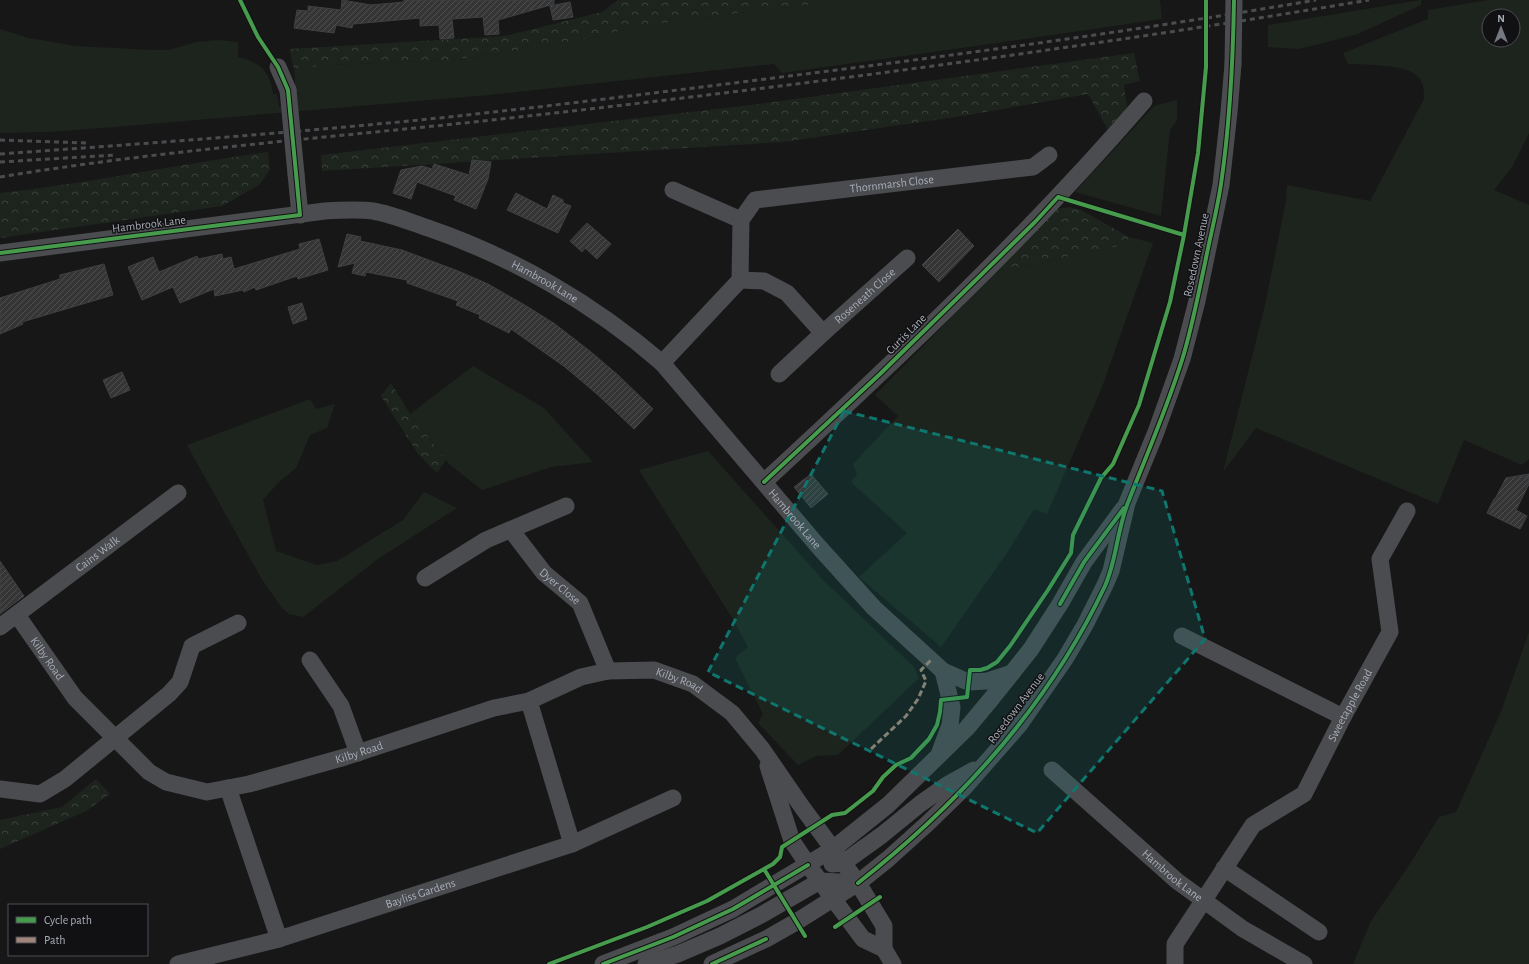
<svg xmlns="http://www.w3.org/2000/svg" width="1529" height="964" font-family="'Alegreya Sans',sans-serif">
<defs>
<pattern id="forest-crowns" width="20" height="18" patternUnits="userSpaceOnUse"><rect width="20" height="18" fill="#1d241e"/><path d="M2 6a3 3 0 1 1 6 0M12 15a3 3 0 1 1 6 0" fill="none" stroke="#3b413d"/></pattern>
<pattern id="building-hatch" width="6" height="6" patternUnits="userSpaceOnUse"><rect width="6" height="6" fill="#353536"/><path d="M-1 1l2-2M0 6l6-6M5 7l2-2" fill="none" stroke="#4f5051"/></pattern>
</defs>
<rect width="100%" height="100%" fill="#171717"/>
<path fill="#1d241e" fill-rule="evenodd" d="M847,0H1160L1162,19L976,46L782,73L774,64L489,95L114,127L49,132L0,133V29L29,38L76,46L153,50H169L196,42L219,40L238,42V57C260,62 270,71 273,94H277L279,107L297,106L294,69L330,65L449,60L496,54L585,39L637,27L706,17Z
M1421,0V5L1358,34L1299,49L1268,47V25Z
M1488,0H1529V133L1512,167L1494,190L1529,205V459L1522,465L1464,440L1438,504L1256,428L1223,472L1265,305L1286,201L1287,185L1370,201L1424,99C1424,90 1424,82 1417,76C1406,64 1365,65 1348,64L1343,53L1428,19V10ZM1489,16H1513V40H1489Z
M1177,100V120L1170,130L1161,216L1075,192L1154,106Z
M1129,237L1153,243L1101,390L1047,514L1034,509L1009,550L941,647L859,577L907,533L851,482L857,475L853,464L898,416L875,395L996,272L1124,245Z
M473,366L544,408L593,462L551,467L482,490L449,464L410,414Z
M310,399L316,409L335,404L327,428L310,435L296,468L279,482L263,500L276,551L317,565L337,561L403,520L424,492L457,508L378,559L303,617L289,614L282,608L261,578L187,445Z
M708,451L824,581L914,667L919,678L838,755L816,756L798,765L758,723L763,714L735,658L748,647L734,621L639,470Z
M1529,632V964H1353L1371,921L1408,867L1439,817L1456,812L1502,709Z"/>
<path fill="url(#forest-crowns)" d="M618,0H847L706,17L637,27L585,39L496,54L449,60L330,65L294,69L289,49L505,36L602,12Z
M1134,53L1140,81L1124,85L1127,107L1108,130L1088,94L963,116L783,142L322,171L321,155L759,104Z
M268,152L270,170L259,185L222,206L0,238V193C90,183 178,164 268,152Z
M1069,207L1081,210L1129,237L1124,245L996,272L1055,209Z
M391,383L410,414L446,460L437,473L418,454L381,396Z
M96,779L110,794L86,811L0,849V820L62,807Z"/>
<path fill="url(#building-hatch)" stroke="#3f4043" d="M342,0L371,5L404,2V0H554V4L498,20L499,34L485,35L483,17L452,19L454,38L440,39L439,25L420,26V18L353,24L352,28L336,25L334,33L294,28L297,10L308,11V6L341,10Z
M570,2L573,17L553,20L550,6Z
M472,160L491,162L488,179L476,209L454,200L456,196L417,182L411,199L393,193L401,170L422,166L432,169L434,164L469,175Z
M516,193L547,209L553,195L563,200V203L571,206L558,233L507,210Z
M587,223L611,244L597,259L585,248L582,252L570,241Z
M958,229L974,246L939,282L922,265Z
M347,234L361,237L360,241L402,250L458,271L488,284L528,307L555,324L591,352L618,375L653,409L634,429L598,395L565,367L511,329L509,333L479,318L480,315L456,305L458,301L407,283V280L366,272L365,276L352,273L355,263L338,267Z
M319,239L328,270L298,279L297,276L256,290L255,287L244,292L243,290L215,296L214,289L180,303L173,287L142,300L128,267L153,257L159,272L197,256L198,259L222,254L223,259L231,257L234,269L300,249L299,244Z
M104,264L113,295L22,322L23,324L0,334V298L60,279V275Z
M302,303L307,319L293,324L288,307Z
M122,372L130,390L111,398L103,380Z
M811,474L828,494L811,508L794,487Z
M1529,474V484L1516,510L1527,516L1520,529L1487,513L1494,499H1495L1506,478Z
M0,561L24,596L0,614Z"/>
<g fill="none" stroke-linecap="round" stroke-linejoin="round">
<g stroke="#4b4c50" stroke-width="17">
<path d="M278,67L288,90"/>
<path d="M296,174L300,215"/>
<path d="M673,190L741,220"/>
<path id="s1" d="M0,253L325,211C341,210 357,209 373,211C391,214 410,222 428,228C513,257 594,304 662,363L818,546L874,608L943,671L968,682L987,681L1012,673"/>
<path d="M740,280L764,281L787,293L823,333L779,374"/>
<path id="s2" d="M823,333L907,258"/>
<path id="s3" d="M662,363L740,280L741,220L755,200L1033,167L1049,155"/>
<path d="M764,482C896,360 1027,237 1144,101"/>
<path id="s4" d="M511,530L544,573L580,603L608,671"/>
<path d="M425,578L486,540L566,506"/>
<path id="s5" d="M17,615L75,698L149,772L166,782L207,792L249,784L345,757L494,708L529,701L581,677L608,671L654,670L693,684L732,713L762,749L802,807L858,883L884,926V949"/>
<path id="s6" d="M0,627L178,493"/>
<path d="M1182,636L1343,717"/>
<path d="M310,660L341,706L358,753"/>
<path d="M940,752L950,725L952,707L943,671"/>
<path d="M768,766L792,841L808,865L863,939L884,949L893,964"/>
<path id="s7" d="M1052,770L1177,881L1243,929L1304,964"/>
<path id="s8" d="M228,788L279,939L572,844L529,701"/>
<path d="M0,789L40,794L65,779L169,694L180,682L192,646L238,623"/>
<path d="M572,844L673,798"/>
<path d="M832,864L843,863L882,835L920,804L947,785L974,770"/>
<path d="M1224,868L1319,932"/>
<path d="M178,964L279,939"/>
<path d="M603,964L673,937L733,909L833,849L888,805L967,728L992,698L1031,649L1060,604L1084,562L1123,509"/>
<path d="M646,964L678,954L720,936L763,914L820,881L858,883"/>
<path d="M712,964L766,939L796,922L858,883L888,859L928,823L964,788L1020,724L1065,659L1085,625L1105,585L1111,571L1127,503L1156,432L1182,359L1197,301L1221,185L1229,112L1233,64"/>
<path id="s9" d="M1175,964V944L1253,825L1304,794L1343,717L1390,632L1380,559L1407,511"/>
</g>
<path stroke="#4b4c4f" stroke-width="3" stroke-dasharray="5 4" stroke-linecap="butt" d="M0,140L86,143
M0,154C153,143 306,132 458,116C568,104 678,90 789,76C965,54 1141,30 1316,0
M0,162L115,155
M0,177C169,149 340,137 510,118C797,86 1084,48 1369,0"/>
<path stroke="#4b4c50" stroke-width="17" d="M1233,64L1234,0
M288,90L296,174"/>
<path stroke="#a18479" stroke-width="3" stroke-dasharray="6 3" stroke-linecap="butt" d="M871,749L906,716L918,699L926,681L921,670L931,660"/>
<g stroke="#111113" stroke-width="6">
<path id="cycleway" d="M0,253L300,215L288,90L278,67L258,37L240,0
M764,482L880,374L1035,222L1058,197L1184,235
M1060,604L1084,562L1124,508
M764,869L805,936
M858,883C960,803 1049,705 1105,586C1117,559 1117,528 1129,500C1147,454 1167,408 1182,360C1192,328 1198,295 1205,263C1210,237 1217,211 1221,184C1230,123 1233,62 1234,0
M835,927L880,897
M549,964L647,927L707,901L773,864L780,857L782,847L832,815L845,813L873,791L883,777L896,765L911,758L929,739L937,725L940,712L941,700L967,697L970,670H980L987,668L997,662L1010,646L1048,590L1071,553L1073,535L1101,478L1113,464L1139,405L1170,302L1184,235L1198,153L1206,67V0
M603,964L673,937L733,909L808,865
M712,964L766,939"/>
</g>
<use href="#cycleway" stroke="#469c4c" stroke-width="4"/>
</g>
<path fill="#0f766e" fill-opacity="0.2" stroke="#0f766e" stroke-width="3" stroke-dasharray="8 5" stroke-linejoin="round" d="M844,411L1162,491L1205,639L1037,833L708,672Z"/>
<g text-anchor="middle" stroke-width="3" stroke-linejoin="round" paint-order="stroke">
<g font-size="12" fill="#a8adb8" stroke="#111113">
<text dy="4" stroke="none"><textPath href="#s3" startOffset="336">Thornmarsh Close</textPath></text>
<text transform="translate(149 224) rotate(-7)" y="4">Hambrook Lane</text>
<text transform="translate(1196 255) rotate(-78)" y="4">Rosedown Avenue</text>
<text dy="4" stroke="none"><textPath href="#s1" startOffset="562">Hambrook Lane</textPath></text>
<text dy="4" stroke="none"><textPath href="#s2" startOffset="56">Roseneath Close</textPath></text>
<text transform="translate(906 334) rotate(-45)" y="4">Curtis Lane</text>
<text dy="4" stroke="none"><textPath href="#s1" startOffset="910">Hambrook Lane</textPath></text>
<text dy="4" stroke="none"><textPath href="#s6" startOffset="122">Cains Walk</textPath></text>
<text dy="4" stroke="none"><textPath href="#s4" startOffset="75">Dyer Close</textPath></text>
<text dy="4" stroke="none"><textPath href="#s5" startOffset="53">Kilby Road</textPath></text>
<text dy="4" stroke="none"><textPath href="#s5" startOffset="761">Kilby Road</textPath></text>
<text dy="4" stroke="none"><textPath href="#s9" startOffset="322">Sweetapple Road</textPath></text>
<text transform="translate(1016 708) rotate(-53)" y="4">Rosedown Avenue</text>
<text dy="4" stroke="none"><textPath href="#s5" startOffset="425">Kilby Road</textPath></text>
<text dy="4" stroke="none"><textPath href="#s7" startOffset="160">Hambrook Lane</textPath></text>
<text dy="4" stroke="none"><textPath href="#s8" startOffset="308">Bayliss Gardens</textPath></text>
</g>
</g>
<rect x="8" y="904" width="140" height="52" fill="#111113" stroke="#4d4f55"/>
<rect x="16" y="917" width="20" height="6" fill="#469c4c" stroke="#4d4f55"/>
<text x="44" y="924" font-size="12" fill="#a8adb8">Cycle path</text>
<rect x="16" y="937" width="20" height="6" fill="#a18479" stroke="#4d4f55"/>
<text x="44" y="944" font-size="12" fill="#a8adb8">Path</text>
<g transform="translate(1501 28)"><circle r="19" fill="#111113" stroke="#4d4f55"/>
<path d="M0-3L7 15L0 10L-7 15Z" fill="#757880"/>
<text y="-6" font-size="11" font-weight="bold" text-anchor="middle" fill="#a8adb8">N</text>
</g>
</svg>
